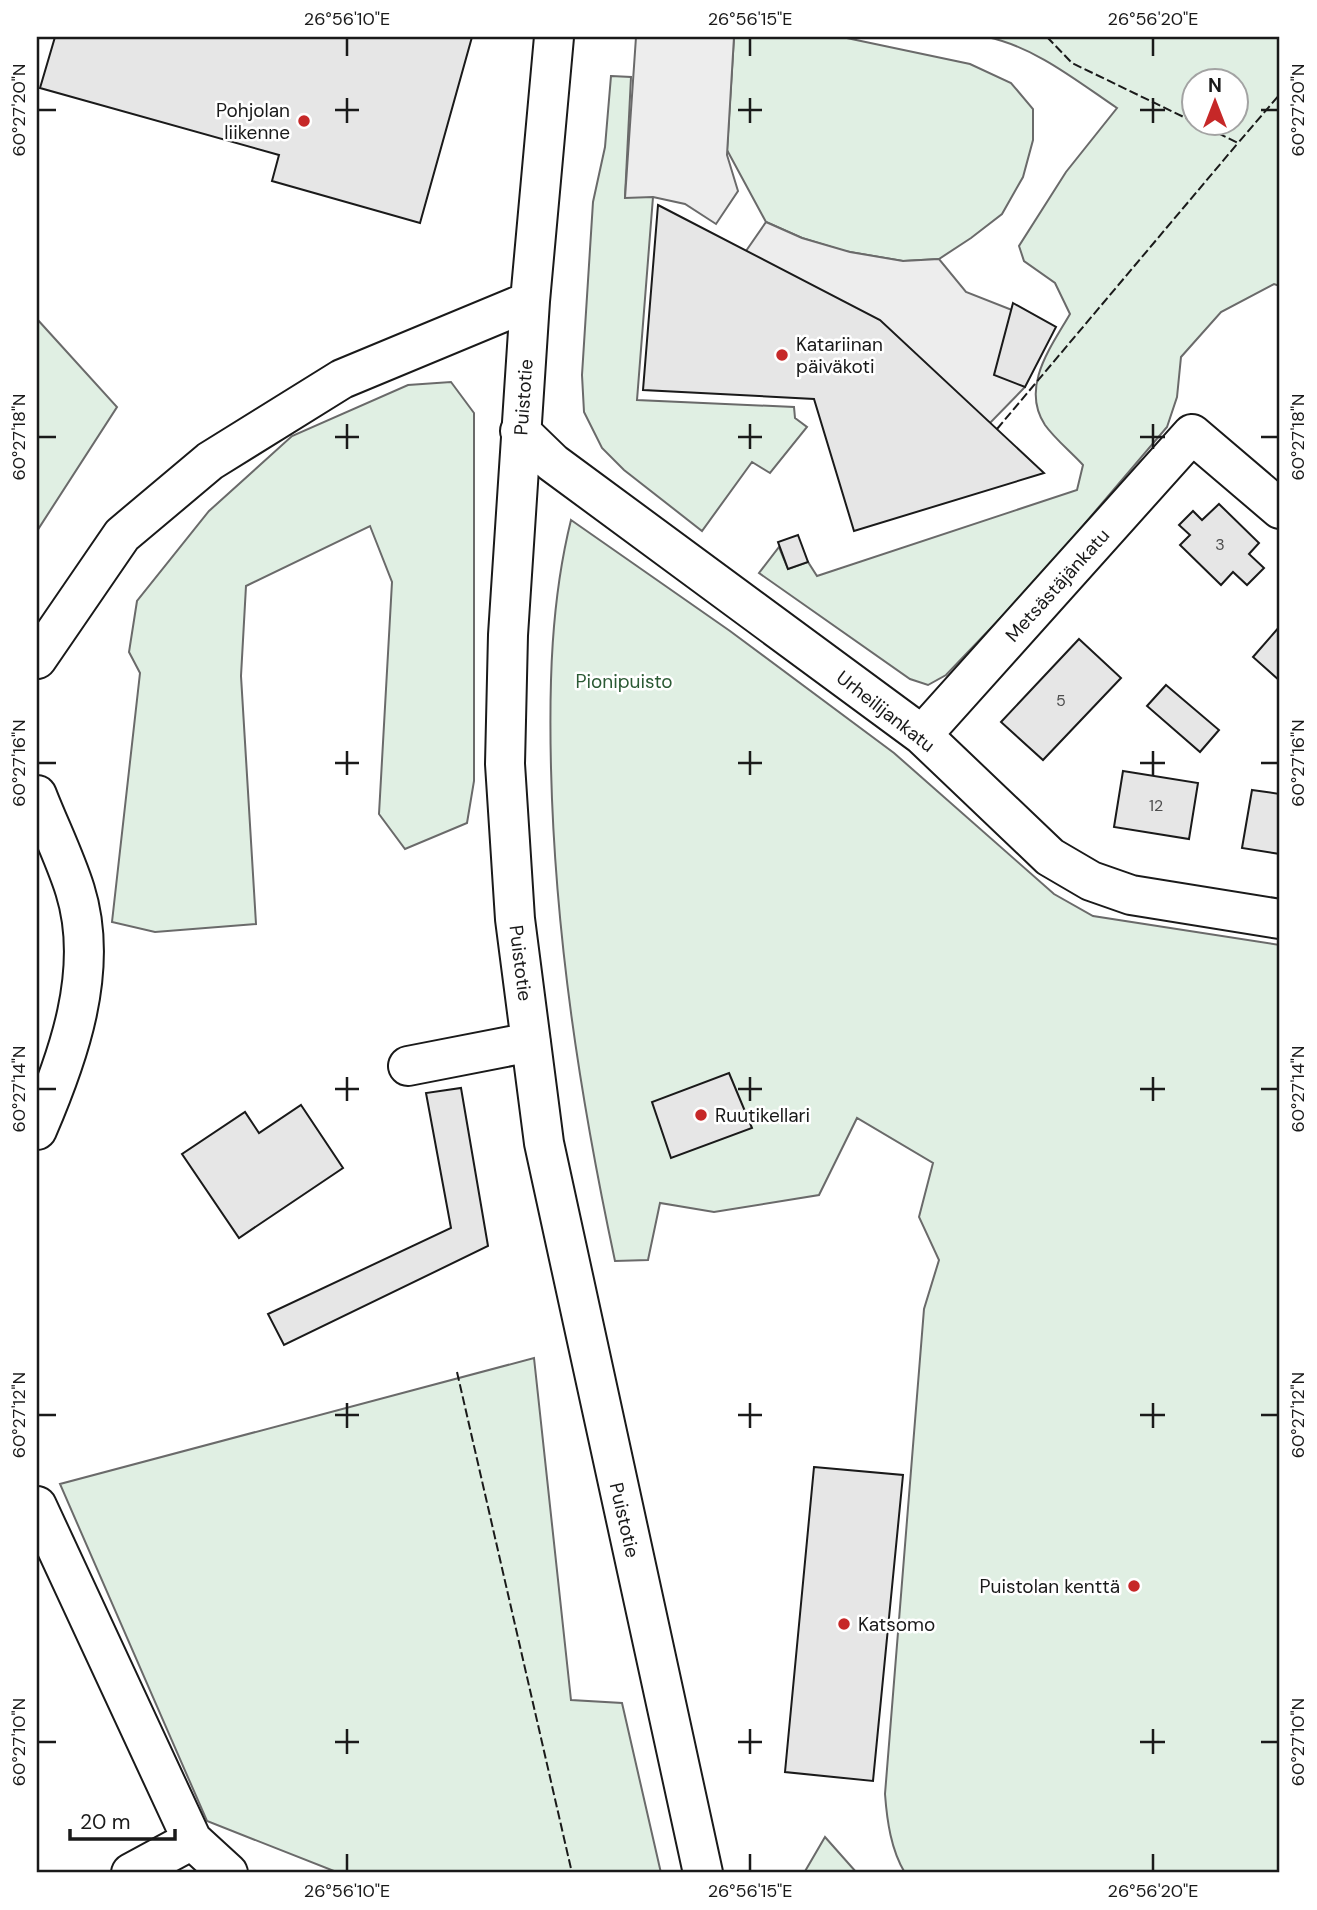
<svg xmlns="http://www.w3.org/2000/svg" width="1317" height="1910" font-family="'DM Sans',sans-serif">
<rect width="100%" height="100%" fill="#fff"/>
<path fill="#e0efe3" stroke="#6a6a6a" stroke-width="2" fill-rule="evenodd" d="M734,37H842L970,64L1011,83L1033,109V140L1023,177L1002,214L971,238L939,259L903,261L844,251L802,238L766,222L727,150Z
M987,37H1280V286L1274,284L1221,312L1181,357L1177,397L1167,427L1035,582L946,675L928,685L910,679L759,573L779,547L788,569L808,562L817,576L1077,490L1083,465C1071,452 1055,439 1045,425C1020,387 1051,347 1070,314L1055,283L1024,261L1019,246L1066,172L1117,108C1077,81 1035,47 987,37ZM1194,80H1236V122H1194Z
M611,76L631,77L625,197H653L637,400L794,407L795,418L807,427L770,473L752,462L702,531L624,470L602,448L584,412L582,375L593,202L605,147Z
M37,319L117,407L37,531Z
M451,382L474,413V781L467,823L405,849L379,814L392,582L370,526L246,586L241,676L256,924L155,932L112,922L140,673L129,652L137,601L209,511L292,436L408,385Z
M571,520L730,631L894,753L1054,894L1093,916L1280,945V1873H905C891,1850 887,1821 885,1794L924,1309L939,1260L919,1217L933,1163L857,1118L819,1195L714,1212L660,1203L648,1260L615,1261C580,1097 555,935 551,768C549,684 551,601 571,520Z
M534,1358L571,1700L622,1703L661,1873H339L207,1821L60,1484Z
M825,1837L857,1873H804Z"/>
<path fill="#ededed" stroke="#6a6a6a" stroke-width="2" d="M636,37H734L727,155L738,191L716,224L685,204L653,197L625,198Z
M766,222L802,238L850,252L903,261L939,259L966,292L1012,310L1025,387L990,423L746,251Z"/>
<path fill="#e6e6e6" stroke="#1a1a1a" stroke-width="2" d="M55,37H472L420,223L272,181L279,155L40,88Z
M658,205L880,320L1044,473L854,531L814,399L643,390Z
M1013,303L1056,327L1025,387L994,375Z
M1219,504L1259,543L1249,554L1264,568L1247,585L1233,572L1221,585L1180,545L1190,535L1179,525L1193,511L1202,520Z
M798,535L808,562L788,569L778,542Z
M1280,626V681L1253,657Z
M1079,639L1121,678L1043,760L1001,722Z
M1166,685L1219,730L1200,752L1147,706Z
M1123,771L1198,783L1189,839L1114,827Z
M1252,790L1280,794V854L1242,848Z
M729,1073L752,1128L671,1158L652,1102Z
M461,1088L488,1246L284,1345L268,1314L451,1228L426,1093Z
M301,1105L343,1168L239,1238L182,1154L245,1112L259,1133Z
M814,1467L903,1475L873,1781L785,1772Z"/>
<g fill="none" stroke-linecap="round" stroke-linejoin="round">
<g stroke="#1a1a1a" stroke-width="42">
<path id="minor" d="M554,37L530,301L508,635L505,764L515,919L544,1143L703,1873
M520,431L553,463L922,735L1050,857L1091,881L1131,895L1280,919
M37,659L122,535L210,461L342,379L530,301
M922,735L1192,434L1280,509
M37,795C49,826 65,858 75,890C100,970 68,1058 37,1130
M408,1066L531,1042
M37,1506L192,1840L228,1873
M131,1873L192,1840"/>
</g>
<use href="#minor" stroke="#fff" stroke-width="38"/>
<path stroke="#1a1a1a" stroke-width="2" stroke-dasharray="9 3.5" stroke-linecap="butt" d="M1047,37L1072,63L1194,122
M1195,122L1238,143L1280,94
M997,429L1238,143
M457,1372L572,1873"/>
</g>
<path fill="none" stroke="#1a1a1a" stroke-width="2.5" d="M347,38V56M750,38V56M1153,38V56M347,98V123M750,98V123M1153,98V123M38,110H56M335,110H359M738,110H762M1140,110H1165M1261,110H1278M347,424V449M750,424V449M1153,424V449M38,437H56M335,437H359M738,437H762M1140,437H1165M1261,437H1278M347,751V775M750,751V775M1153,751V775M38,763H56M335,763H359M738,763H762M1140,763H1165M1261,763H1278M347,1077V1101M750,1077V1101M1153,1077V1101M38,1089H56M335,1089H359M738,1089H762M1140,1089H1165M1261,1089H1278M347,1403V1428M750,1403V1428M1153,1403V1428M38,1415H56M335,1415H359M738,1415H762M1140,1415H1165M1261,1415H1278M347,1729V1754M750,1729V1754M1153,1729V1754M38,1742H56M335,1742H359M738,1742H762M1140,1742H1165M1261,1742H1278M347,1854V1871M750,1854V1871M1153,1854V1871"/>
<g fill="#c62828" stroke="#fff" stroke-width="2.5">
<circle cx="304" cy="121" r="7"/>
<circle cx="782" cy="355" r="7"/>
<circle cx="701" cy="1115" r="7"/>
<circle cx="1134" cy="1586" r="7"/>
<circle cx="844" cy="1624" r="7"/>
</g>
<g text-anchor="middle" stroke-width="5" stroke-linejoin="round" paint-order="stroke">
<g font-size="16" fill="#4d4d4d">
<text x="1220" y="550">3</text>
<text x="1061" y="706">5</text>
<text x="1156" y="811">12</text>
</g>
<g font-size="19" fill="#1a1a1a" stroke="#fff" text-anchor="start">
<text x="290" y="117" text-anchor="end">Pohjolan<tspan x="290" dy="22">liikenne</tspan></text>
<text x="796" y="351">Katariinan<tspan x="796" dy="22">päiväkoti</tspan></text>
<text x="715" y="1122">Ruutikellari</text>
<text x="1120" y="1593" text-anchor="end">Puistolan kenttä</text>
<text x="858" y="1631">Katsomo</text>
</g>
<g font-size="19" fill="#1a1a1a" stroke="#fff">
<text transform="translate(523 397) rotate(-86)" y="7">Puistotie</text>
<text transform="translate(1057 585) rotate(-48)" y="7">Metsästäjänkatu</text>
<text transform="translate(886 711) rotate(38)" y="7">Urheilijankatu</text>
<text transform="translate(521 963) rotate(83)" y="7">Puistotie</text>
<text transform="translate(625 1520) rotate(77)" y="7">Puistotie</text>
</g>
<g font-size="19" fill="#2b5a34" stroke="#fff">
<text x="624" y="688">Pionipuisto</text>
</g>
</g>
<rect width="1317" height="1910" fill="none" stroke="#ffffff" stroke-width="77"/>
<g transform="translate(1215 102)"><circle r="33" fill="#ffffff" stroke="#a3a3a3" stroke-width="2"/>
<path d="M0-5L12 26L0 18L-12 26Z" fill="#c62828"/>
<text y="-10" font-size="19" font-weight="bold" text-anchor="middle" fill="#1a1a1a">N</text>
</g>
<path d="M70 1829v10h105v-10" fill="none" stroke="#1a1a1a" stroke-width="3.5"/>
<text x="80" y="1829" font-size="21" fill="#1a1a1a" stroke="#ffffff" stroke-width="5" paint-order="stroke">20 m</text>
<rect x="38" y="38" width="1240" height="1833" fill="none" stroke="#1a1a1a" stroke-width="2.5"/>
<g font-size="18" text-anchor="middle" fill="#1a1a1a">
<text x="347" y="25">26°56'10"E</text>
<text x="750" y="25">26°56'15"E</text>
<text x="1153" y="25">26°56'20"E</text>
<text transform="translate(19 110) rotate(-90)" y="6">60°27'20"N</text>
<text transform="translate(1298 110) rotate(-90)" y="6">60°27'20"N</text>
<text transform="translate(19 437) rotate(-90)" y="6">60°27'18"N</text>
<text transform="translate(1298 437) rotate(-90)" y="6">60°27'18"N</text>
<text transform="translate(19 763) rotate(-90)" y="6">60°27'16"N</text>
<text transform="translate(1298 763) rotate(-90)" y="6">60°27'16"N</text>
<text transform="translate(19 1089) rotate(-90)" y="6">60°27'14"N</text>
<text transform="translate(1298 1089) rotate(-90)" y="6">60°27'14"N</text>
<text transform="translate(19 1415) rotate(-90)" y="6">60°27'12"N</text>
<text transform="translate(1298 1415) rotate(-90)" y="6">60°27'12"N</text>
<text transform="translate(19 1742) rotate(-90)" y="6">60°27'10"N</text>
<text transform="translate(1298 1742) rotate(-90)" y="6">60°27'10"N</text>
<text x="347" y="1897">26°56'10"E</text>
<text x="750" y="1897">26°56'15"E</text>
<text x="1153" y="1897">26°56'20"E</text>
</g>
</svg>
